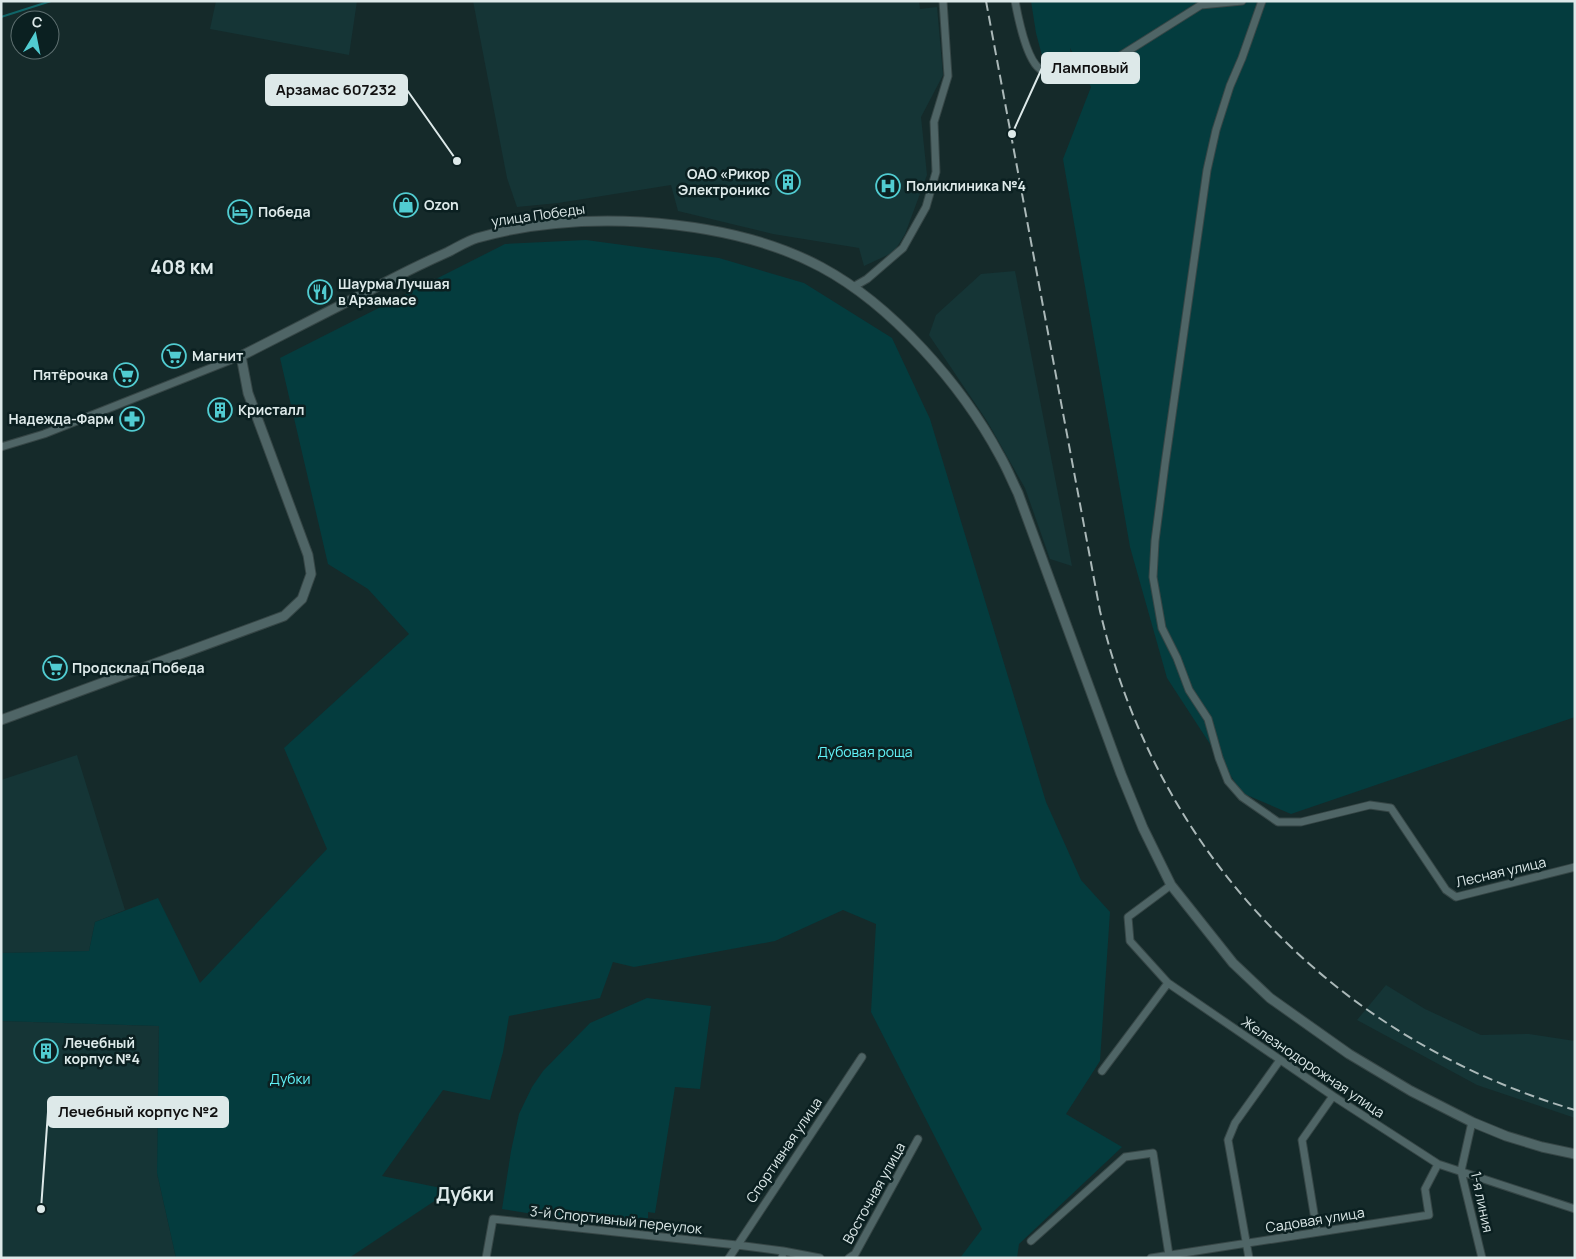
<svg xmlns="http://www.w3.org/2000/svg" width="1576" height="1259" font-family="Manrope,sans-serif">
<rect width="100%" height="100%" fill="#152a2a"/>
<path fill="#153536" d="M216,1H357L349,55L210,29Z
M473,1H919L920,9L937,7L943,75L921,117L927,175L905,234L894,252L864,266L859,248L773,234L678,211L671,185L558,203L517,207L507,178Z
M1015,271L1072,566L1050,559L1025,488L987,421L929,335L936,315L981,274Z
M77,755L125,910L95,922L89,951L1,953V780Z
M1386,985L1425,1009L1481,1035L1529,1034L1575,1041V1118L1477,1085L1357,1020Z
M1,1021L159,1026L157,1173L176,1258H1Z"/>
<path fill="#043c3e" d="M1031,1H1575V717L1291,814L1242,793L1167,678L1130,547L1063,159L1091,87L1070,48L1072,63H1044L1036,33Z
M586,240L719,258L804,283L892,338L930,419L1046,802L1081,880L1110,912L1100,1061L1066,1114L1122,1147L1019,1244L1017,1258H960L982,1229L871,1012L876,924L843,910L775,941L634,967L613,962L600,998L509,1016L503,1052L490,1100L443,1090L382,1176L451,1190L349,1258H176L157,1173L159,1026L1,1021V953L89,951L95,922L158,898L200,983L327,849L284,748L409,634L368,589L328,564L280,358L505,244Z
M647,998L711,1006L700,1089L675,1087L655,1213L648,1212V1218L640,1224L627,1229L502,1209L511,1151L519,1114L532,1087L543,1071L590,1023Z"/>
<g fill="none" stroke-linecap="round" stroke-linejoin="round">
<path stroke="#106568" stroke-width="2" d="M1,17L51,1"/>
<g stroke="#364646" stroke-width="9">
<path id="minor" d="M1015,1C1018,17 1026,59 1040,69C1042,70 1045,71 1047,72L1101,68L1201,5L1242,1
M1262,1L1242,58L1230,86L1216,130L1207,170L1165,464L1155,541L1153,577L1162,628L1177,658L1189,690L1208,719L1219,758L1228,781L1242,797L1278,822H1301L1370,805L1391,808L1446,890L1456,897L1575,867
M853,287L867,279L903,248L926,207L936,172L934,122L948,76L943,1
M1,447L44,434L241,356
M1171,885L1128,917L1130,941L1168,983L1333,1096L1438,1164L1575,1209
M1102,1071L1168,983
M1472,1122L1461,1171L1482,1258
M1317,1232L1302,1140L1333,1096
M1031,1241L1125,1157L1153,1153L1169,1255
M783,1251L820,1258
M486,1258L493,1219L737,1245L783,1251L782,1258
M729,1258L862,1057
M849,1258L855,1254L918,1139
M1151,1258L1429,1215L1425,1189L1438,1164
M1249,1258L1228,1140L1235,1123L1280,1060"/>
</g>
<g stroke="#364646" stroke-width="11">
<path id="tertiary" d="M1,720L284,616L302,599L311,574L308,555L248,393L241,356C291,331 340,305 390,280C409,270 428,261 448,252C458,247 467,241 477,238C530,223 588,219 642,222C703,226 767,238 821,267C892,305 962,385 1000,456C1007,468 1012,481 1018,493L1121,774L1143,828L1171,885L1233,963L1270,998L1349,1054L1411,1091L1472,1122L1506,1136L1542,1147L1575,1154"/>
</g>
<use href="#minor" stroke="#4f6566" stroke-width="7"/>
<use href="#tertiary" stroke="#4f6566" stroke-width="9"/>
<path stroke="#aab8b8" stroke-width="2" stroke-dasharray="10 5" stroke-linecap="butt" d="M986,1L1100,611C1157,855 1336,1039 1575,1110"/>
</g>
<defs>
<g id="building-ring" transform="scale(1.25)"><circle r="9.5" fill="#0b2021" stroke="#51ccd1" stroke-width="1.5"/><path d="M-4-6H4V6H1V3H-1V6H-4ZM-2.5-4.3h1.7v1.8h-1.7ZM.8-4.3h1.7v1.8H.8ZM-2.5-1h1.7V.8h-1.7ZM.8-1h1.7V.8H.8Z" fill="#51ccd1"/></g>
<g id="hospital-ring" transform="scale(1.25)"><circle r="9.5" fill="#0b2021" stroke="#51ccd1" stroke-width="1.5"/><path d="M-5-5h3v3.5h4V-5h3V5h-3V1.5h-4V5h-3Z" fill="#51ccd1"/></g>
<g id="shop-ring" transform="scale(1.25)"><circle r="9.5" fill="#0b2021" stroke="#51ccd1" stroke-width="1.5"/><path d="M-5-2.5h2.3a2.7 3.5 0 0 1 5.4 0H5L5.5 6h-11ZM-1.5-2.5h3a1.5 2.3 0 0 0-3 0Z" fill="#51ccd1"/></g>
<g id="hotel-ring" transform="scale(1.25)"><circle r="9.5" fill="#0b2021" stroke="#51ccd1" stroke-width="1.5"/><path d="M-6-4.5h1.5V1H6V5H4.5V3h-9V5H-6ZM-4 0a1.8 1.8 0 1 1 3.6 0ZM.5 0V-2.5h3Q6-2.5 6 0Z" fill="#51ccd1"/></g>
<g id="restaurant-ring" transform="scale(1.25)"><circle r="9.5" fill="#0b2021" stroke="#51ccd1" stroke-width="1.5"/><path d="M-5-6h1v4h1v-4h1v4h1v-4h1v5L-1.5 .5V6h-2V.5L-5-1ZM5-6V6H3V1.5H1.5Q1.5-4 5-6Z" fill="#51ccd1"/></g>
<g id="supermarket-ring" transform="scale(1.25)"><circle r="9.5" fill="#0b2021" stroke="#51ccd1" stroke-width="1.5"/><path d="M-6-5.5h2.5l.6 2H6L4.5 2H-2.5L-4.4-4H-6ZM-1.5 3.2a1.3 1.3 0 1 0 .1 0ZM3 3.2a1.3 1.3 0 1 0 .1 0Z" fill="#51ccd1"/></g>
<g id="pharmacy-ring" transform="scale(1.25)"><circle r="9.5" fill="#0b2021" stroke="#51ccd1" stroke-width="1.5"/><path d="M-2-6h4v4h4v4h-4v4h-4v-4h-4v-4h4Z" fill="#51ccd1"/></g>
</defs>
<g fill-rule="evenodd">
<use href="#building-ring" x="788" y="182"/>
<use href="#hospital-ring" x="888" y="186"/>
<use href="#shop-ring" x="406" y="205"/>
<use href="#hotel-ring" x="240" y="212"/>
<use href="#restaurant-ring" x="320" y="292"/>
<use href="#supermarket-ring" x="174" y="356"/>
<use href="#supermarket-ring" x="126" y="375"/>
<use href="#building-ring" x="220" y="410"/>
<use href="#pharmacy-ring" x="132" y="419"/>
<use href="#supermarket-ring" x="55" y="668"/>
<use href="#building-ring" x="46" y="1051"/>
</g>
<g text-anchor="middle" stroke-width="5" stroke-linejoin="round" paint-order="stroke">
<g font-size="14" font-weight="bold" fill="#dde9e9" stroke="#0b2021" text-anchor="start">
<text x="770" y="179" text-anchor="end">ОАО «Рикор<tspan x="770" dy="16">Электроникс</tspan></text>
<text x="906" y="191">Поликлиника №4</text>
<text x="424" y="210">Ozon</text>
<text x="258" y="217">Победа</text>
<text x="338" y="289">Шаурма Лучшая<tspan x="338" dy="16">в Арзамасе</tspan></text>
<text x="192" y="361">Магнит</text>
<text x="108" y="380" text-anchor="end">Пятёрочка</text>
<text x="238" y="415">Кристалл</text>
<text x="114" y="424" text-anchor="end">Надежда-Фарм</text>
<text x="72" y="673">Продсклад Победа</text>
<text x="64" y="1048">Лечебный<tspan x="64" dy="16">корпус №4</tspan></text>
</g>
<g font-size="14" fill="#dde9e9" stroke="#0b2021">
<text transform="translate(538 215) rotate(-8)" y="5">улица Победы</text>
<text transform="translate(1501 872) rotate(-13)" y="5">Лесная улица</text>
<text transform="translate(1313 1067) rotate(34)" y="5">Железнодорожная улица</text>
<text transform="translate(784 1150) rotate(-56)" y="5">Спортивная улица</text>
<text transform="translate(874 1193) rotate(-61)" y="5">Восточная улица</text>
<text transform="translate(1482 1202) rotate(78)" y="5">1-я линия</text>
<text transform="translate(616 1220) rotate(6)" y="5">3-й Спортивный переулок</text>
<text transform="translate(1315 1220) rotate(-9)" y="5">Садовая улица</text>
</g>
<g font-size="14" fill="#61f2f7" stroke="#0b2021">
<text x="865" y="757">Дубовая роща</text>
<text x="290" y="1084">Дубки</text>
</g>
<g font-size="19" font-weight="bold" fill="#dde9e9" stroke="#0b2021">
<text x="182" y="274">408 км</text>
<text x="465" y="1201">Дубки</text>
</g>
</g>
<path fill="none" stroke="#dde9e9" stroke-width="2" d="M1012 134L1042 68M457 161L407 90M41 1209L48 1112"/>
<g fill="#dde9e9" stroke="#0b2021" stroke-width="2">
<circle cx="1012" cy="134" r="5"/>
<circle cx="457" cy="161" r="5"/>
<circle cx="41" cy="1209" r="5"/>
</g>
<g fill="#dde9e9" stroke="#dde9e9" stroke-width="2">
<rect x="1042" y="53" width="97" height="30" rx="5"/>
<rect x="266" y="75" width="141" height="30" rx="5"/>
<rect x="48" y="1097" width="180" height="30" rx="5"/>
</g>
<g font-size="15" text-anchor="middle" font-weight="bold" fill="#111">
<text x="1090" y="73">Ламповый</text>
<text x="336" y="95">Арзамас 607232</text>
<text x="138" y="1117">Лечебный корпус №2</text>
</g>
<rect width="1576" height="1259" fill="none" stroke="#dde9e9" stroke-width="5"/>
<g transform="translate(35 35) rotate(10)"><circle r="24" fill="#0b2021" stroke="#5f7071"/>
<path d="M0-4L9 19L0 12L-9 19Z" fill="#51ccd1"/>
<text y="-8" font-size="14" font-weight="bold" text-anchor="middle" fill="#dde9e9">С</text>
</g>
</svg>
